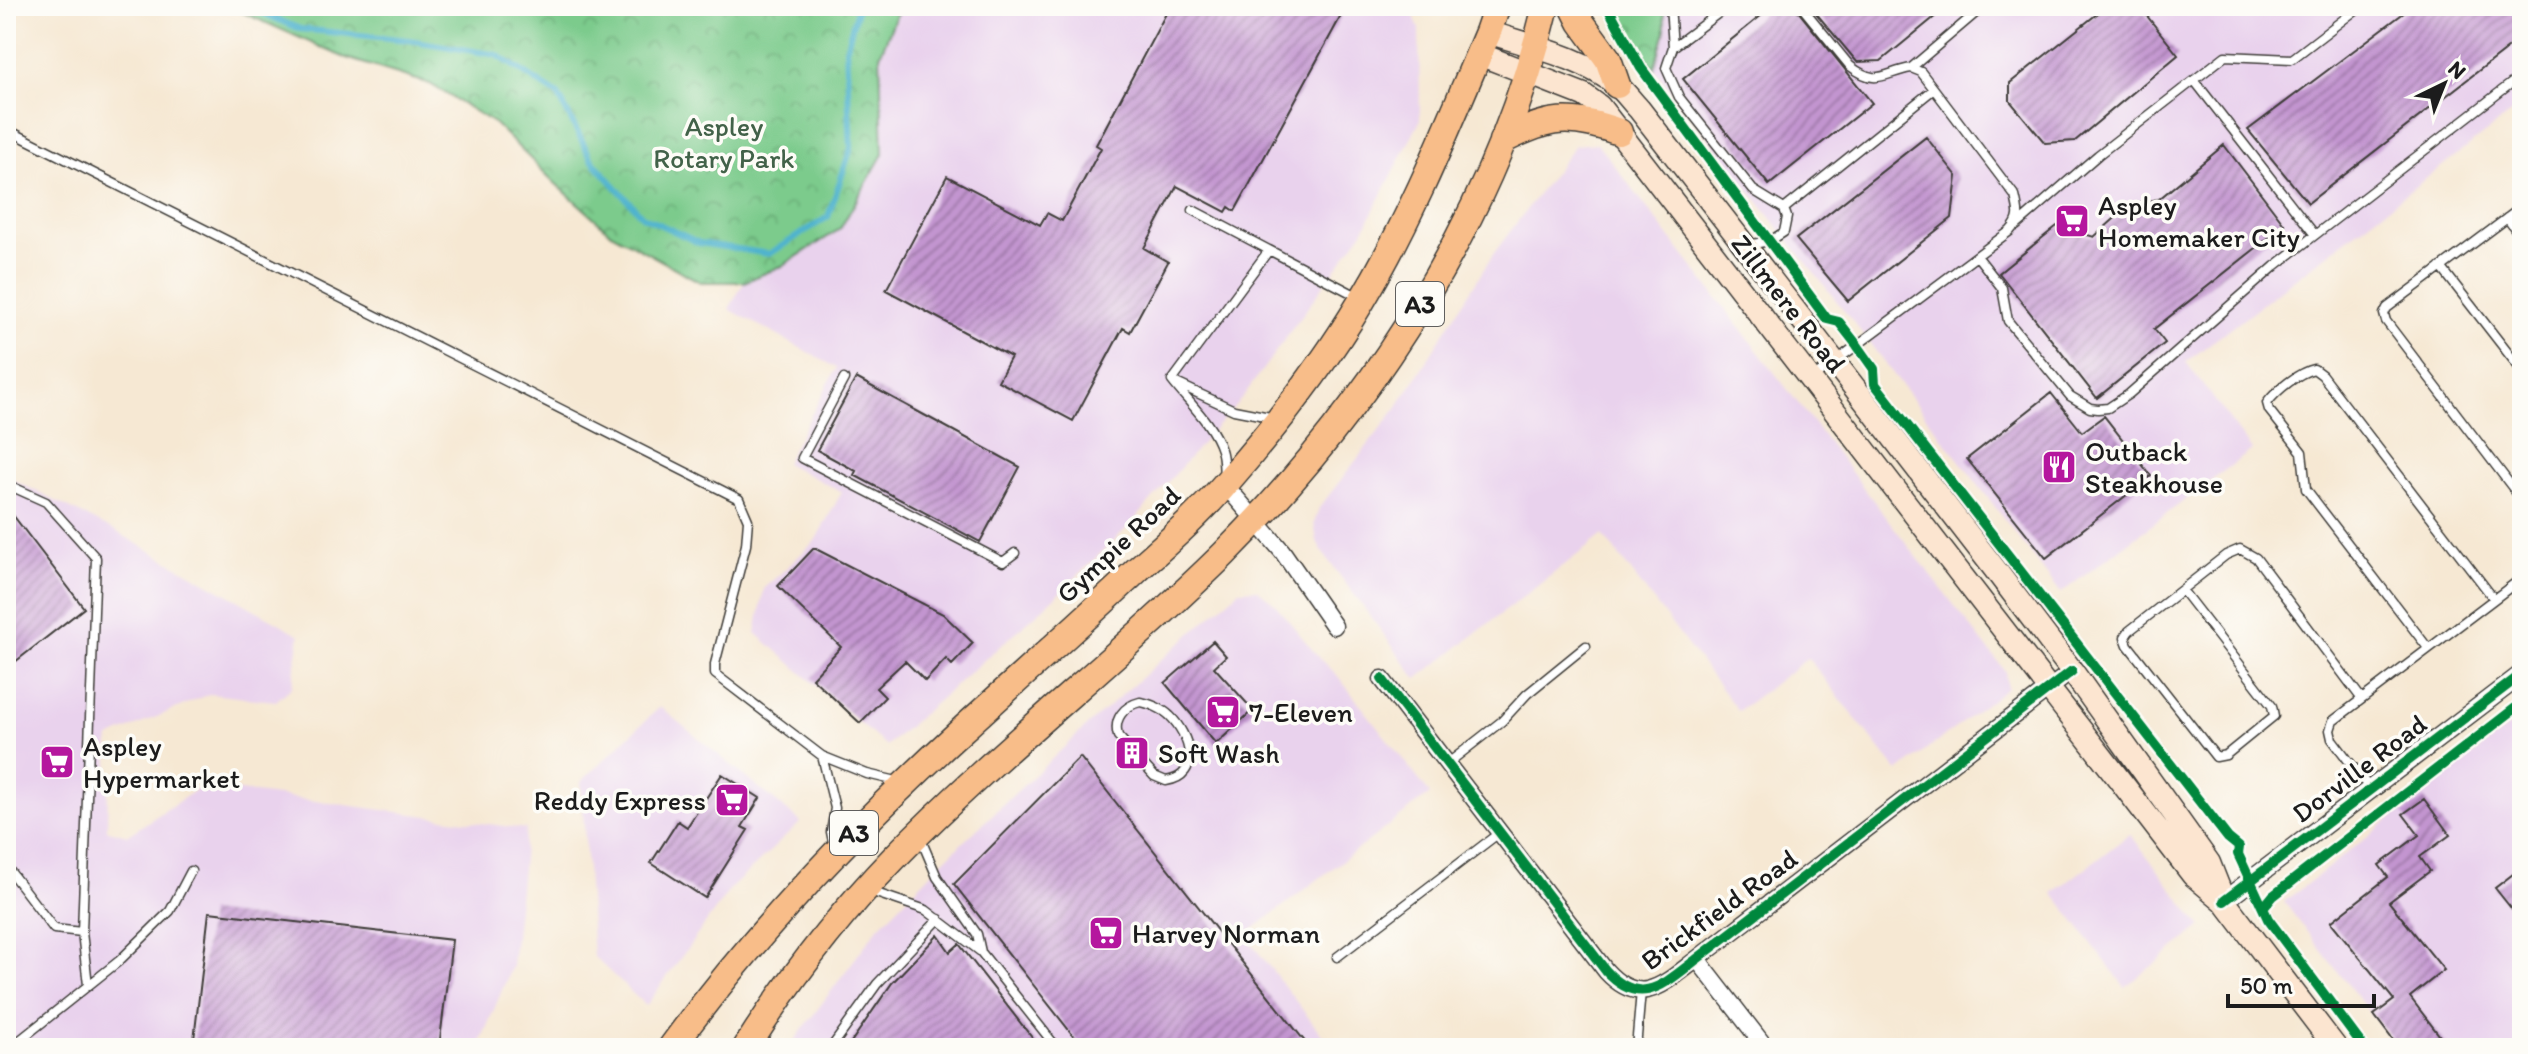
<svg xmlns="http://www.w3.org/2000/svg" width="2528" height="1054" font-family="Itim,sans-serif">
<defs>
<pattern id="park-crowns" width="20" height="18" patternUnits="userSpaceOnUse" patternTransform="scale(2)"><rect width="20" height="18" fill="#7bcb8c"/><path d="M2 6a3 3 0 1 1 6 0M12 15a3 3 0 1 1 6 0" fill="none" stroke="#6aae78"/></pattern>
<pattern id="building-hatch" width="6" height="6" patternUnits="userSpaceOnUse" patternTransform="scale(2)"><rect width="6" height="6" fill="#c395d0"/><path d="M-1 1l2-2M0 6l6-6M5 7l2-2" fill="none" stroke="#9e79a8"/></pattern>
</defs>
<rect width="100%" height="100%" fill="#fdfcf7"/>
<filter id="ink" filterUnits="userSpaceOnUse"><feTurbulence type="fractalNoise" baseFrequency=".0125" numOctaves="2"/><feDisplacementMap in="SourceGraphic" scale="16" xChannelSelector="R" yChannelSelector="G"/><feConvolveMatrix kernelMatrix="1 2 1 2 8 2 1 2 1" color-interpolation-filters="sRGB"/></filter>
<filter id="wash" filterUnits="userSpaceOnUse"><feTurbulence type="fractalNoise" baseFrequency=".006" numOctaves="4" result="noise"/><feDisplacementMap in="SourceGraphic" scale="32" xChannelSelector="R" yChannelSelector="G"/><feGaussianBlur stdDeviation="1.8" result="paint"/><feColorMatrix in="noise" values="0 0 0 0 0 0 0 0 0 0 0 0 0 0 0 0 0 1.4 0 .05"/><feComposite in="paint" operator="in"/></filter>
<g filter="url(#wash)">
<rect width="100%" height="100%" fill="#f6e8d3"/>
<path fill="#e9d2ed" d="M900,6H1410L1419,28L1420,121L1363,231L1242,398L1129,526L1049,603L886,746L756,633L764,589L815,541L842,492L785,463L837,368L729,309L744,282L782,266L883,154L880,55Z
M1664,6H2522V105L2186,362L2252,450L2061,593L1865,337L1654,69L1665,31Z
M1597,143L2005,671L2007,688L1898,772L1808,658L1738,711L1603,535L1417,679L1323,553L1317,541L1314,523L1319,508L1397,408L1494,253L1575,145Z
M6,476L115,531L300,635L292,687L276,701L209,694L109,738L107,830L128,835L202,786L526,829L512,966L478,1048H6Z
M1257,589L1275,604L1315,653L1337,675L1430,794L1245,935L1332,1048H789L877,929L942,862L1088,725L1240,590Z
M660,707L801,822L731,888L646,1006L593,956L581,782Z
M2522,716V1048H2397L2284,902Z
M2130,834L2202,927L2125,987L2053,893Z"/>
<path fill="url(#park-crowns)" stroke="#4c7454" stroke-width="2" d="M228,6H900L880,55L883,154L840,229L782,266L744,282H700L611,233L555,183L495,124L430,84L343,57Z
M1615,6H1664L1665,31L1654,69L1620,21Z"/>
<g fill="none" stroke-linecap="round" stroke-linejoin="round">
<path stroke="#4fb3ce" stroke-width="6" d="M246,6L300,29L409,40L497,55L558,95L592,160L642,216L699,243L769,254L828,217L851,148L846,49L858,6"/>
</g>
<g id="blocks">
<path fill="url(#building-hatch)" d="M1170,6H1240L1261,17L1266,6H1340L1336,13L1341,16L1235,211L1229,207L1226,212L1177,186L1144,248L1168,262L1130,332L1123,328L1073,421L998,381L1011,357L886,290L947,176L1040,225L1047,213L1062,221L1101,148L1096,145Z
M1773,6H1794L1872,103L1769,185L1683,79Z
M1810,6H1948L1881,61L1857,62Z
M2107,6H2139L2178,55L2075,141L2045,143L2010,101V83Z
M2413,6H2522V37L2308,203L2248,130Z
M1926,137L1957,176L1952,218L1848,301L1796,239Z
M2224,145L2285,225L2154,329L2165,343L2097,398L1999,273L2057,226L2094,237L2131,204L2159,199Z
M856,378L1020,467L980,542L854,475L856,471L817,450Z
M2051,393L2082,432L2104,416L2151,476L2046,558L1967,459Z
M6,506L84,608L6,669Z
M814,548L943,614L973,643L952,665L946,659L925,681L905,661L876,688L885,697L860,723L812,678L841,647L778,586Z
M1213,641L1226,656L1214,667L1253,710L1216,744L1165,683Z
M1080,757L1310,1048H1083L1031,982L954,884Z
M722,774L760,798L742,827L748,830L705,898L651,863L678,821L687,827Z
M2424,799L2450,835L2420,857L2430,871L2389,902L2444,970L2410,997L2449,1048H2399L2374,1015L2394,1000L2331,922L2388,877L2379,865L2419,835L2403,814Z
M2522,867V922L2495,888Z
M209,912L452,940L439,1048H193Z
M938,935L950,952L959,944L1040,1048H847L892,983Z"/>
</g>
</g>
<g filter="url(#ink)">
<use href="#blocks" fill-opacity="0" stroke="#3d3b37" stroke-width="2"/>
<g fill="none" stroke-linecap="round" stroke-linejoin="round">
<g stroke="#3d3b37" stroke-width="11">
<path id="service" d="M1670,6L1673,47
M1728,6L1673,47L1666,68L1679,97L1753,190L1784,209L1787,217L1784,232L1770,241L1747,245
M1801,6L1850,66C1878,87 1883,73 1911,68L1921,72L1934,89
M1911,68L1984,6
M2194,80L2315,235L2522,75
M6,129L739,499L748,520L746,545L715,664V674L822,756L867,774L901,782
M2522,207L2387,308L2384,314L2386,321L2522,500
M1784,209L1934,89L2015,196C2019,212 2021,219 2010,231L1813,378
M1193,210L1269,250
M2507,218L2522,238
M2016,226L2098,155L2225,56L2292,59L2361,6
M1977,256L2002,288L2008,321L2070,396L2090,408L2098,409L2108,408L2129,394L2275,266L2315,235
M2441,267L2522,371
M844,379L802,458L1003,562L1015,553
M1172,381L1269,250L1359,297
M1172,381C1188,402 1213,424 1221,450C1224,458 1223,468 1224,476
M1176,383L1234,410L1275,418
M6,484L46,502L96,558L82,932
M2182,590L2272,706L2274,716L2226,755L2216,757L2128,645L2125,637L2129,631L2226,555L2240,549L2256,558L2361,698
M2428,648L2306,489L2302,452L2269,410L2267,403C2277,390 2299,372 2314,369L2322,375L2494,599
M1140,702C1149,703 1163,709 1170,716C1189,734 1203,776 1166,781L1154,776L1118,736C1113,719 1124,706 1140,702Z
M822,756L835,808L831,832L834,847
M1447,764L1502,721L1527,694L1586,646
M2370,789L2332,739L2330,730L2333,721L2522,578
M920,837L937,877L977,934L981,952
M6,866L54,929L82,932L88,985
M870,891L926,910L981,952L1057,1048
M1337,957L1499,833
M10,1048L119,961L170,911L191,871
M831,1048L877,984L939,919
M1636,1048L1641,991"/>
</g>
<g stroke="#3d3b37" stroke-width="19">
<path id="minor" d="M1225,485L1282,551L1334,626
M1382,679L1606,971C1641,1009 1664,984 1697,959L2072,671
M1697,959L1766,1048"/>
</g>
<g stroke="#3d3b37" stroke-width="21">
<path id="tertiary" d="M2224,901L2522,674"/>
</g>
<g stroke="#3d3b37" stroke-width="25">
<path id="secondary" d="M1488,32C1530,46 1583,57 1618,86C1626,93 1632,102 1639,109L1994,568L2072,671L2209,863L2222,896
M1479,54L1584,95L1599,106L2149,818L2193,875L2224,901L2336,1048"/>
</g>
<g stroke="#3d3b37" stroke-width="29">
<path id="trunk" d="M1573,6L1581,22L1608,59L1617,85
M1502,141C1548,117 1570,114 1619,132
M671,1048C756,931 855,828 961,731C1020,677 1079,625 1137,570C1168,542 1200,514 1227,482C1276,426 1323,366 1361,302C1412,217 1449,124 1488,32L1497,6
M746,1048C789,980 838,916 894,858C998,751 1118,659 1224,554C1373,404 1497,213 1546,6"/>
</g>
<use href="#service" stroke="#fff" stroke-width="8"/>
<use href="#minor" stroke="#fff" stroke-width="16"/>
<use href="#tertiary" stroke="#fff" stroke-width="18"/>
<use href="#secondary" stroke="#fce5d0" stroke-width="22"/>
<use href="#trunk" stroke="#f8bd89" stroke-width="26"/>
<g stroke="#fdfcf7" stroke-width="15">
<path id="cycleway" d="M1607,6L1641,68L1827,319L1839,322L1857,345L1874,369L1875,384L2228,838L2239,847L2238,854L2268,919L2364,1048
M1382,679L1606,971C1641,1009 1664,984 1697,959L2072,671
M2224,901L2522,674
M2264,907L2273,896L2522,703"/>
</g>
<use href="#cycleway" stroke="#00873e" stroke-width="10"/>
</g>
</g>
<defs>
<g id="supermarket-square" transform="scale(1.8)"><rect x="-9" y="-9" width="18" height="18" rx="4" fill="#b5179e" stroke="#fdfcf7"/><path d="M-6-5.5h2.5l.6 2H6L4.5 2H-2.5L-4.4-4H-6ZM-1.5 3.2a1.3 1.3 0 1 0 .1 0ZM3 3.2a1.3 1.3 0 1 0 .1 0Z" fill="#fff"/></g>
<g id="restaurant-square" transform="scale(1.8)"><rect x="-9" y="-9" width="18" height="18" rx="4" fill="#b5179e" stroke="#fdfcf7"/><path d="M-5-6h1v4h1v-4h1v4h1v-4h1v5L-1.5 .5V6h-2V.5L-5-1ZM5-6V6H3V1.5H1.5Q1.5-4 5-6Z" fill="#fff"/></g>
<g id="building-square" transform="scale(1.8)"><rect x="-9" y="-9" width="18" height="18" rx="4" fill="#b5179e" stroke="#fdfcf7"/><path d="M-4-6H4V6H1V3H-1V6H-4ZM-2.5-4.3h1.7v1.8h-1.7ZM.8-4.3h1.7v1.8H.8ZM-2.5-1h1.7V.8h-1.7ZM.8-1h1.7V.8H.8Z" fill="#fff"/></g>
</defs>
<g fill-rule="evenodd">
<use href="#supermarket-square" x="2072" y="221"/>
<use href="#restaurant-square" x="2059" y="467"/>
<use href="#supermarket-square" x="1223" y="712"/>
<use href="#building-square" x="1132" y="753"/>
<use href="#supermarket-square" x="57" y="762"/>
<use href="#supermarket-square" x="732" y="800"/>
<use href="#supermarket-square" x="1106" y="933"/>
</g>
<g text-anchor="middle" stroke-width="7" stroke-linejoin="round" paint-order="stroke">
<g fill="#fdfcf7" stroke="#605f5e" stroke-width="2">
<rect x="1396" y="282" width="48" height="44" rx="6"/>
<rect x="830" y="811" width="48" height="44" rx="6"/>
</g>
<g font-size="26" font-weight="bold" fill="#1c1c1c">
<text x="1420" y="313">A3</text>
<text x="854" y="842">A3</text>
</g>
<g font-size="28" fill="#426249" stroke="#fdfcf7">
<text x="724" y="136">Aspley<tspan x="724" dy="32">Rotary Park</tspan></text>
</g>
<g font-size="28" fill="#1c1c1c" stroke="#fdfcf7" text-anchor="start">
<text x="2098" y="215">Aspley<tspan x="2098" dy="32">Homemaker City</tspan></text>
<text x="2085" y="461">Outback<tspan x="2085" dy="32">Steakhouse</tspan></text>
<text x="1249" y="722">7-Eleven</text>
<text x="83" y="756">Aspley<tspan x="83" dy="32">Hypermarket</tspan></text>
<text x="1158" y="763">Soft Wash</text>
<text x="706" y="810" text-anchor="end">Reddy Express</text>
<text x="1132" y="943">Harvey Norman</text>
</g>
<g font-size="28" fill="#1c1c1c" stroke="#fdfcf7">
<text transform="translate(1789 303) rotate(52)" y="10">Zillmere Road</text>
<text transform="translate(1118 544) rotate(-43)" y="10">Gympie Road</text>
<text transform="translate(2359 768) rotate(-37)" y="10">Dorville Road</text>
<text transform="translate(1719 909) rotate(-36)" y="10">Brickfield Road</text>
</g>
</g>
<rect width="2528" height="1054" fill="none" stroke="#fdfcf7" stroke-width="32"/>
<g transform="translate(2444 84) rotate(43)" stroke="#fdfcf7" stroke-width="6" paint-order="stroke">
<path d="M0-6L14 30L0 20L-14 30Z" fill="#1c1c1c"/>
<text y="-12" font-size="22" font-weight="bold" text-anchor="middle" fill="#1c1c1c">N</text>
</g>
<path d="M2228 994v12h146v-12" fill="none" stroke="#1c1c1c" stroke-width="4"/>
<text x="2240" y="994" font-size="24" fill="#1c1c1c" stroke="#fdfcf7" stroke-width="6" paint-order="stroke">50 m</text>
</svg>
